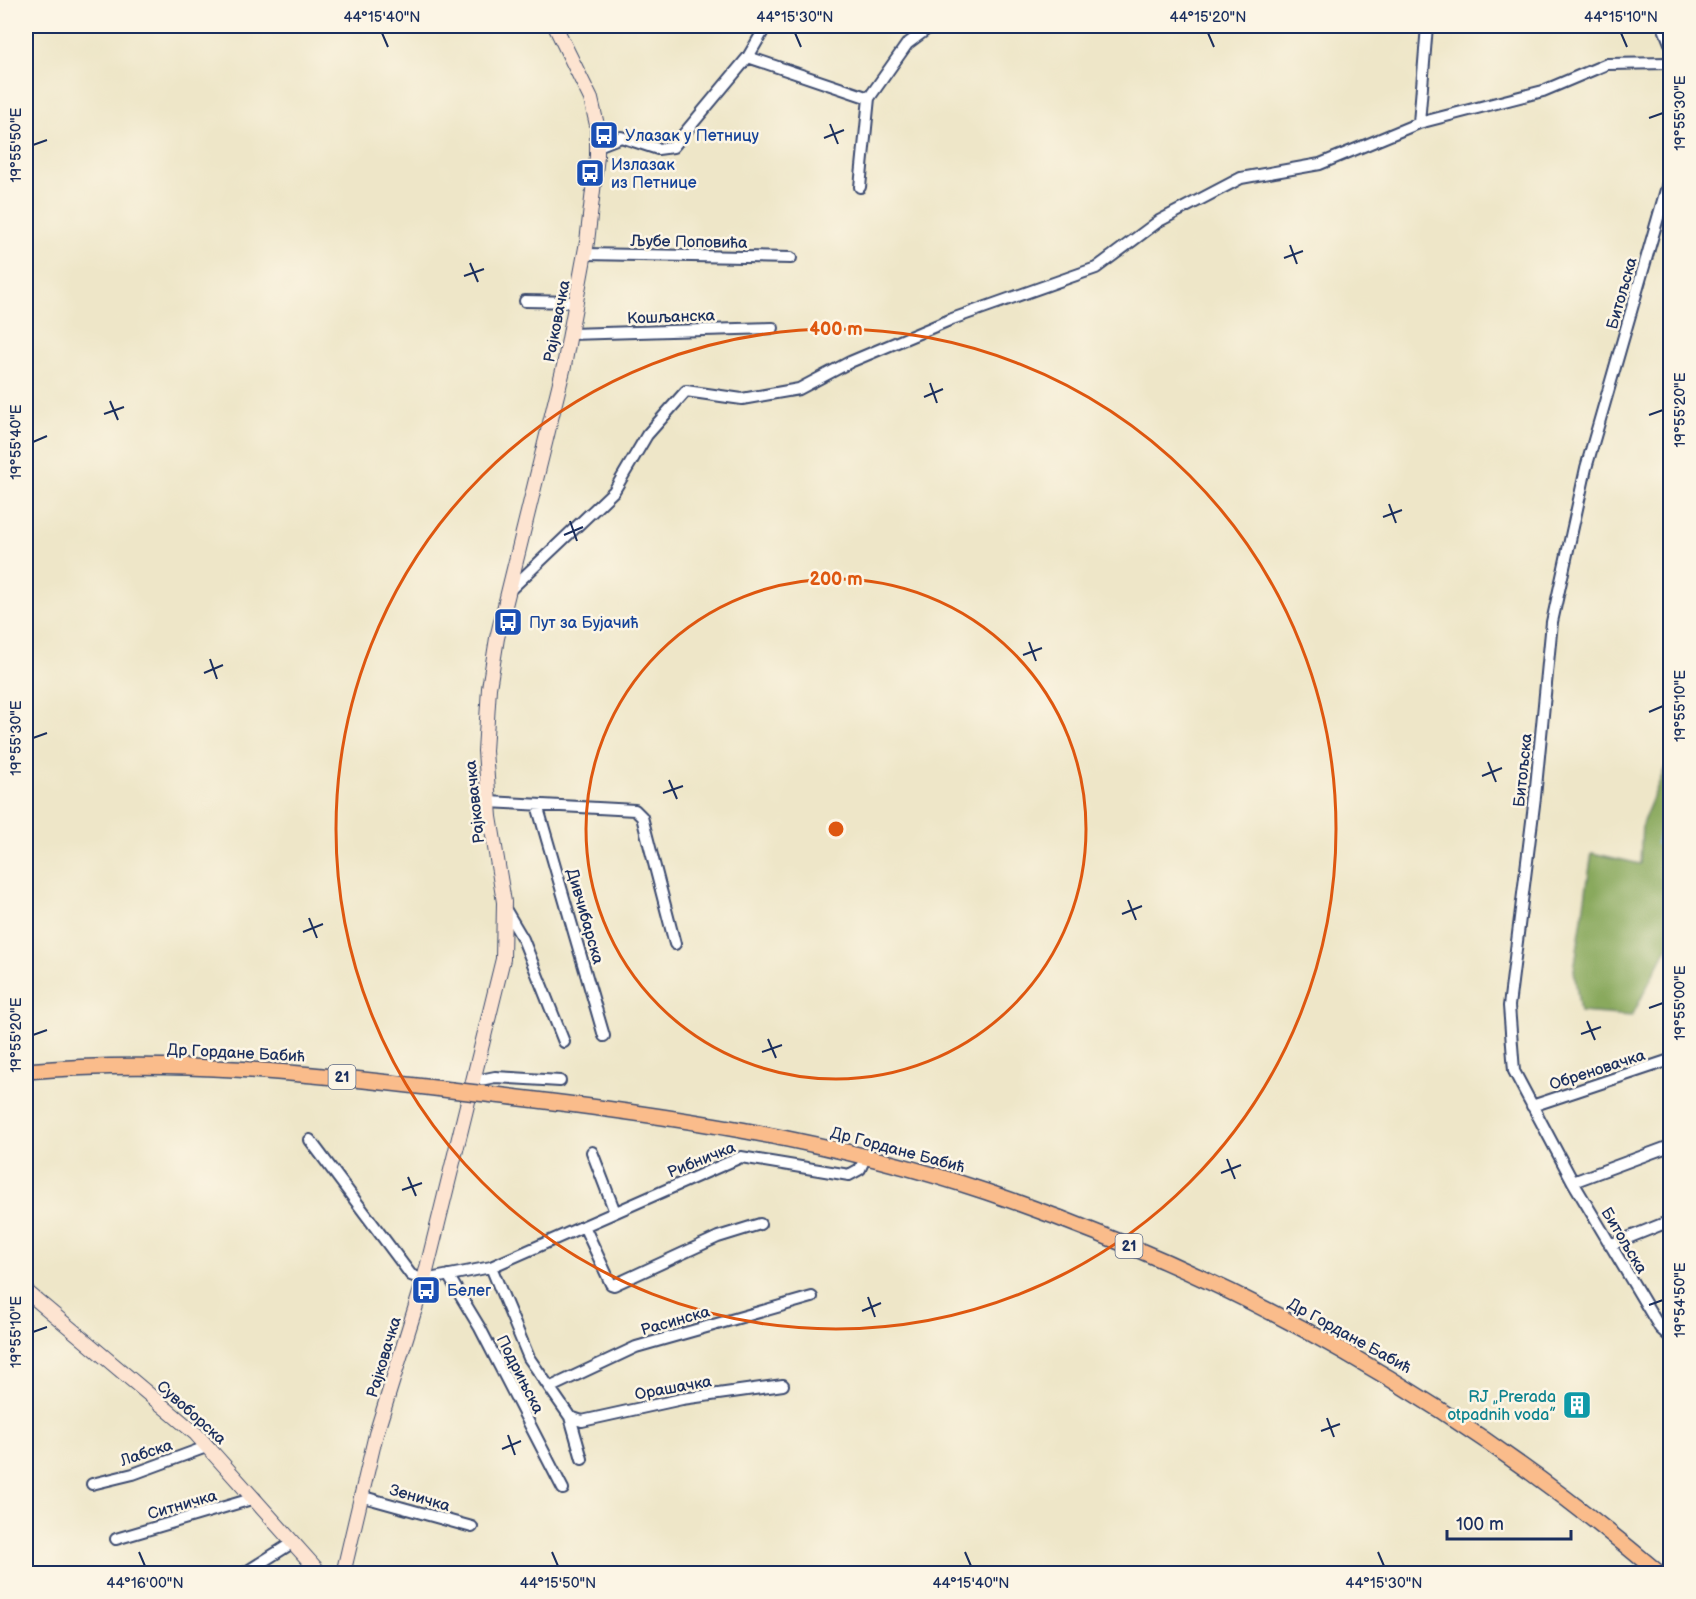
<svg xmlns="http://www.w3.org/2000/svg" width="1696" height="1599" font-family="'Balsamiq Sans',sans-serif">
<rect width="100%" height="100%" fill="#fcf5e5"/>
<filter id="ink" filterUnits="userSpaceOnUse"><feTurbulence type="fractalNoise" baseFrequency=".0167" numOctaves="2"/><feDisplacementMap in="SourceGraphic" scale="12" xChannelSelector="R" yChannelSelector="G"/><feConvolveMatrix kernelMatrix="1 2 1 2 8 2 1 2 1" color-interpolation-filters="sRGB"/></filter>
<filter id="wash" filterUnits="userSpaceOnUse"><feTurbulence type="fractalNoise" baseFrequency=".008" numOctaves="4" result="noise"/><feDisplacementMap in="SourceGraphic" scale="24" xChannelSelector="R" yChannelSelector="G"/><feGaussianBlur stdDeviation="1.35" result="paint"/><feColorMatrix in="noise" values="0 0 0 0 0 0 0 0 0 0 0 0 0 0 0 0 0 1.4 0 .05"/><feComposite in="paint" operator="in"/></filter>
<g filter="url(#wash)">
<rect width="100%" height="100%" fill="#eee6c8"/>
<path fill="#89a95d" stroke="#526c5e" stroke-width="1.5" d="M1670,756V942L1632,1016L1580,1012L1574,970L1592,853L1640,864L1642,824Z"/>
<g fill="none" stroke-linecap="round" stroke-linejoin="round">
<path stroke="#73abe2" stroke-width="2" d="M1657,844L1670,796"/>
</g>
</g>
<g filter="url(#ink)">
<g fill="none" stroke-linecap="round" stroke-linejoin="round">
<g stroke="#3b4a6e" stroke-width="14">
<path id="minor" d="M1663,26L1670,43
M748,57L869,98
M1419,123L1427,26
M598,146L621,137L658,149L673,147L748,57L766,26
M1670,176L1586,468L1552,622L1535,797L1509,1006L1514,1071L1573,1182L1660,1328L1670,1337
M860,187L869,98L907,44L931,26
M585,254L791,258
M525,301L576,302
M570,334L773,328
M510,590L614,491L647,435L686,391L742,399L799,389L850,362L952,319L1096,268L1159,221L1241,178L1320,164L1419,123L1543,91L1607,64L1670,63
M488,802L635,810L642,817L675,944
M537,805L604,1036
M504,907L523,939L564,1042
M475,1081L495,1077L560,1081
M1532,1106L1670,1060
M310,1140L411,1275L424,1280L491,1267L741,1157L849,1175L860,1169L865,1158
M592,1152L615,1212
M1573,1182L1670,1146
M584,1226L611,1284L614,1285L718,1237L760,1224
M1610,1245L1670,1221
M491,1267L529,1358L570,1417L582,1459
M448,1275L480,1328L563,1489
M551,1387L636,1347L812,1297
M570,1417L582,1421L682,1399L783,1385
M92,1484L133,1474L209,1446
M360,1496L472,1527
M116,1539L255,1498
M243,1574L292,1543"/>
</g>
<g stroke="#3b4a6e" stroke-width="16">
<path id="secondary" d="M26,1291L196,1434L321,1574
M343,1574L376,1434L424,1280L503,959L504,902L490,817L485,751L489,688L497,638L564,366L587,242L597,156V125L591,99L555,26"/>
</g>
<g stroke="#3b4a6e" stroke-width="18">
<path id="primary" d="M26,1071C168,1058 310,1073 451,1090
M495,1095C660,1114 828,1138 987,1192C1240,1278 1456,1401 1660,1574"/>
</g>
<use href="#minor" stroke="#fff" stroke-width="10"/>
<use href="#secondary" stroke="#fde4d1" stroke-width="14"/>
<use href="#primary" stroke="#fabc8b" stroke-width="15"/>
<g stroke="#3b4a6e" stroke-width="18" stroke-linecap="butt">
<path id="primary-bridge" d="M451,1090L495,1095"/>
</g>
<use href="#primary-bridge" stroke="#fabc8b" stroke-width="15"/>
</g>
</g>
<path fill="none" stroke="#1b2f5e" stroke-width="2" d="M382,33L388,47M795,33L801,47M1208,33L1214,47M1621,33L1627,47M1649,118L1663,113M830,124L838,144M824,138L844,130M33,145L47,140M1290,245L1297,264M1284,258L1303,251M470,263L478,282M464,276L484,269M930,383L937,403M924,397L943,389M110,401L118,420M104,414L124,407M1649,415L1663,410M33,442L47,436M1389,504L1396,523M1383,517L1402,510M570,521L577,541M564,535L583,527M1029,642L1036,661M1023,655L1042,648M210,659L217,679M204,673L223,665M1649,712L1663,706M33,738L47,733M1488,762L1496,782M1482,776L1502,768M669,780L677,799M663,793L683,786M1128,900L1136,920M1122,914L1142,906M309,918L317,938M303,932L323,924M1649,1008L1663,1003M1587,1021L1595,1040M1581,1034L1601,1027M33,1035L47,1030M768,1039L776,1058M762,1052L782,1045M1227,1159L1235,1179M1221,1173L1241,1165M408,1177L416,1196M402,1190L422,1183M868,1297L875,1317M1649,1305L1663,1300M862,1311L881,1303M33,1332L47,1327M1327,1418L1334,1437M1321,1431L1340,1424M508,1435L515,1455M502,1449L521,1441M139,1552L145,1566M552,1552L558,1566M965,1552L971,1566M1378,1552L1384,1566"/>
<g fill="none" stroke="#de5710" stroke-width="3">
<circle cx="836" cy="829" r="250"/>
<circle cx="836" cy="829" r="500"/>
</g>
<defs>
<g id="bus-square" transform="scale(1.5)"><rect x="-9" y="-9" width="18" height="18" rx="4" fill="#1a4fb4" stroke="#fcf5e5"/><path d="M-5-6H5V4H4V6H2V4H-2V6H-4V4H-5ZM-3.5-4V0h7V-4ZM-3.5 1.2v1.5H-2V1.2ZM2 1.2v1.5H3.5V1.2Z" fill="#fff"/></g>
<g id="building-square" transform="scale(1.5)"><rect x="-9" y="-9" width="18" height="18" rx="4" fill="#0f9aa8" stroke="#fcf5e5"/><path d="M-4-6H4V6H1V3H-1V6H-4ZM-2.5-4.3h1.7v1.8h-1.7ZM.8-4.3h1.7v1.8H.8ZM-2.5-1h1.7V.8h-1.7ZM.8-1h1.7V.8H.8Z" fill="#fff"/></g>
</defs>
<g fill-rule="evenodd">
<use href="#bus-square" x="604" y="135"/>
<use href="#bus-square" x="590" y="173"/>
<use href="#bus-square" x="508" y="622"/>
<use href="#bus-square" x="426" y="1290"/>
<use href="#building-square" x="1577" y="1405"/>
</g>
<g text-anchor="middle" stroke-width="5" stroke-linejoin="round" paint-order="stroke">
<g fill="#fcf5e5" stroke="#5e6a86" stroke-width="1.5">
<rect x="328.5" y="1065" width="27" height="24" rx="4.5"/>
<rect x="1115.5" y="1234" width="27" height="24" rx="4.5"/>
</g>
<g font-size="15" font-weight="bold" fill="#1b2f5e">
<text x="342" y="1082">21</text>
<text x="1129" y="1251">21</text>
</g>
<g font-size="16" fill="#164399" stroke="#fcf5e5" text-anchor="start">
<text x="625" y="141">Улазак у Петницу</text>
<text x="611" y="170">Излазак<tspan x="611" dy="18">из Петнице</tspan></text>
<text x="529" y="628">Пут за Бујачић</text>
<text x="447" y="1296">Белег</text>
</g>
<g font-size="16" fill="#1b2f5e" stroke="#fcf5e5">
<text transform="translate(689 241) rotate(1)" y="6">Љубе Поповића</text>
<text transform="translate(1621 293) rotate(-74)" y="6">Битољска</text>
<text transform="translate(671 316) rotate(-2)" y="6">Кошљанска</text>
<text transform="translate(556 321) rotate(-79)" y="6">Рајковачка</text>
<text transform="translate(1522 770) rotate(-84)" y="6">Битољска</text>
<text transform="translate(474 802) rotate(-96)" y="6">Рајковачка</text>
<text transform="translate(586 916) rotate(74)" y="6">Дивчибарска</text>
<text transform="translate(236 1052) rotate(3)" y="6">Др Гордане Бабић</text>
<text transform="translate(1597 1069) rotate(-18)" y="6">Обреновачка</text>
<text transform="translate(898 1149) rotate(15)" y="6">Др Гордане Бабић</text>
<text transform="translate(701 1159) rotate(-22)" y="6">Рибничка</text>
<text transform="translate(1625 1240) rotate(59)" y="6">Битољска</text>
<text transform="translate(675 1320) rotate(-16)" y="6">Расинска</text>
<text transform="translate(1350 1335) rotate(29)" y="6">Др Гордане Бабић</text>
<text transform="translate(383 1357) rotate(-73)" y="6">Рајковачка</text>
<text transform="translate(521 1374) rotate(63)" y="6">Подрињска</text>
<text transform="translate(673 1387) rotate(-10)" y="6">Орашачка</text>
<text transform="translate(192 1412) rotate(42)" y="6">Сувоборска</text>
<text transform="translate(146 1452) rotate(-18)" y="6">Лабска</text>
<text transform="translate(420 1497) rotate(16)" y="6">Зеничка</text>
<text transform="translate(182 1504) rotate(-16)" y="6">Ситничка</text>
</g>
<g font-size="16" fill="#0d838f" stroke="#fcf5e5" text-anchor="end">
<text x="1556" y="1402">RJ „Prerada<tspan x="1556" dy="18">otpadnih voda”</tspan></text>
</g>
</g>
<circle cx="836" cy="829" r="9" fill="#de5710" stroke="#fcf5e5" stroke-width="3"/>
<g font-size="18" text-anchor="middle" font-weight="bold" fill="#de5710" stroke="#fcf5e5" stroke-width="5" stroke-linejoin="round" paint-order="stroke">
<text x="836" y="335">400 m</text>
<text x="836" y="585">200 m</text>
</g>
<rect width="1696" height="1599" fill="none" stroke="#fcf5e5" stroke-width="66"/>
<path d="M1447 1530v9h124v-9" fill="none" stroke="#1b2f5e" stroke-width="3"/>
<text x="1456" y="1530" font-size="18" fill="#1b2f5e" stroke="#fcf5e5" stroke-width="4.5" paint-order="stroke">100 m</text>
<rect x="33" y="33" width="1630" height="1533" fill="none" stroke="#1b2f5e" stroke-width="2"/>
<g font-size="15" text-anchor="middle" fill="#1b2f5e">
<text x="382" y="22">44°15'40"N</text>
<text x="795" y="22">44°15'30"N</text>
<text x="1208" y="22">44°15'20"N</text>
<text x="1621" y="22">44°15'10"N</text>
<text transform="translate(1680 113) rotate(-90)" y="5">19°55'30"E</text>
<text transform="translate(16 145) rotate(-90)" y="5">19°55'50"E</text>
<text transform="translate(1680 410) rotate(-90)" y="5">19°55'20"E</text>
<text transform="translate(16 442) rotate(-90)" y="5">19°55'40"E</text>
<text transform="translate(1680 706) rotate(-90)" y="5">19°55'10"E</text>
<text transform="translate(16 738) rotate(-90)" y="5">19°55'30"E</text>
<text transform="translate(1680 1003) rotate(-90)" y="5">19°55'00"E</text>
<text transform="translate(16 1035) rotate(-90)" y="5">19°55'20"E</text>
<text transform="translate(1680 1300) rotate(-90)" y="5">19°54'50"E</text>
<text transform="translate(16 1332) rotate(-90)" y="5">19°55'10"E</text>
<text x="145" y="1588">44°16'00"N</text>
<text x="558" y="1588">44°15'50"N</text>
<text x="971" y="1588">44°15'40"N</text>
<text x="1384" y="1588">44°15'30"N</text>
</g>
</svg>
